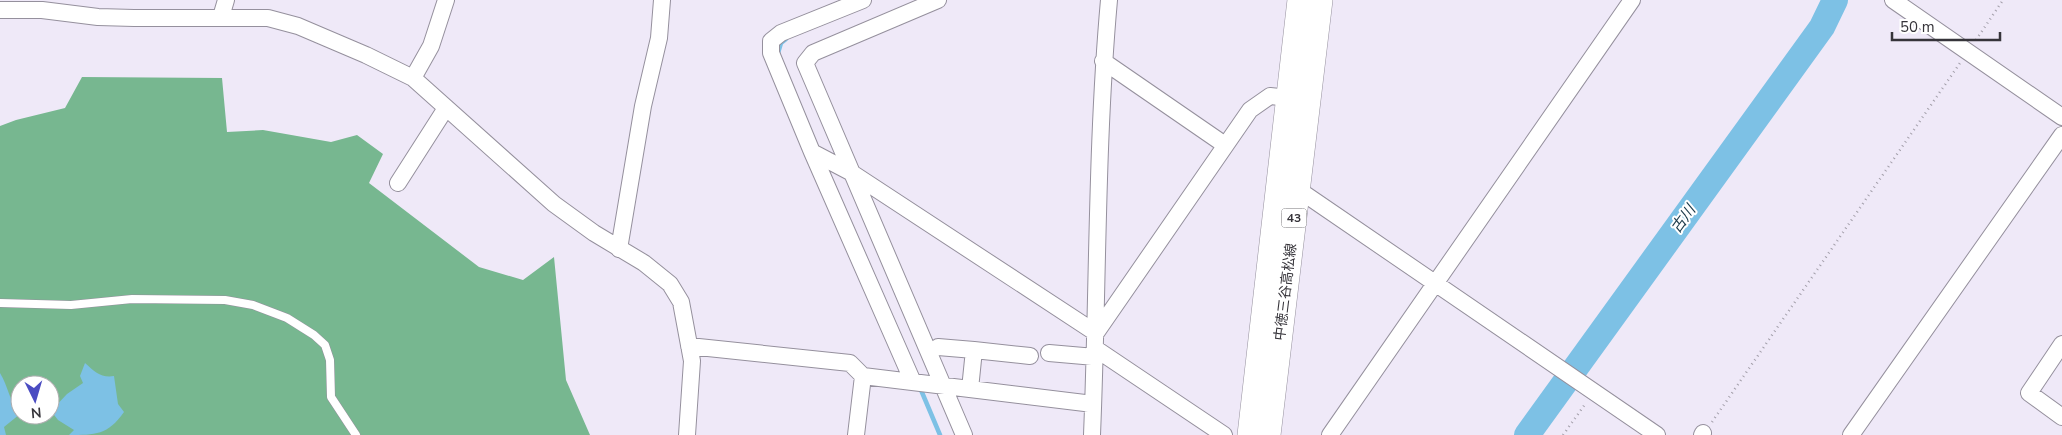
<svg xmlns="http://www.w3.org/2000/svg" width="2062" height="435" font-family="'Nunito Sans','Noto Sans JP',sans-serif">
<rect width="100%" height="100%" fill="#efe9f8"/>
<path fill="#77b790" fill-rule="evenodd" d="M82,77L222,78L227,132L263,130L331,142L357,135L383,154L369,183L479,267L523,280L554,257L566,380L590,435H0V126L16,120L65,108ZM20,385H50V415H20Z"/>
<path fill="#7dc1e5" d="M85,363C95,372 101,378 114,376L118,404L124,412C108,435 95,435 69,435L74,430L58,420L51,411L67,394L83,383L80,376Z
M0,373C8,386 10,403 20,414L4,427L6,435H0Z"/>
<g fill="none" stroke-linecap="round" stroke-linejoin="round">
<path stroke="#7dc1e5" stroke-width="4.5" d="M778,53L781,43L786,39
M921,390L940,435"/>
<path stroke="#7dc1e5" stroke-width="26" d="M1527,435L1822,27L1835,0"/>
<g stroke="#95909d" stroke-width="9">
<path id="service" d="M0,303L71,305L132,299L225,300L253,305L287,318L314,335L325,345L330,360L331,397L356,435"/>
</g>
<g stroke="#95909d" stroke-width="18">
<path id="minor" d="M863,0L781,33L771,41V53L812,152L913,382
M938,0L813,53L805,63L964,435
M1893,0L2062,117
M0,10H42L98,17L134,18H268L298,26L366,55L413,78L554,204L594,233L644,263L670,284L681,302L692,361L687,435
M221,17L226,0
M1103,61L1225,145
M413,78L431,46L446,0
M812,152L852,173L1096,333L1250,110L1270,96L1298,99
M398,183L446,108
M1293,186L1657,435
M619,249L643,106L659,38L662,0
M2062,344L2029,393L2062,417
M689,346L850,363L863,376L1093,404
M938,347L974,350
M1096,349L1224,435
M1049,353L1095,357
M970,389L974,350L1030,356
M856,435L863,376
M1092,435C1098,290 1096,145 1109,0
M1330,435L1632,0
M1702,435L1703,433
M1851,435L2062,135"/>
</g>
<g stroke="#95909d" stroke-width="26">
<path id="primary" d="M1250,435L1300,0
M1268,435L1320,0"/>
</g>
<path stroke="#a39faa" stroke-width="2.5" stroke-dasharray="1 4" stroke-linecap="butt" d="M1976,40L2003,0
M1712,422L1960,63
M1563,435L1586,403"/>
<use href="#service" stroke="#fff" stroke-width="8"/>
<use href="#minor" stroke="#fff" stroke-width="16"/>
<use href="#primary" stroke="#fff" stroke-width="25"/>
</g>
<g text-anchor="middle" stroke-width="4" stroke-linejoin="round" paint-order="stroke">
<rect fill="#fff" stroke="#727175" stroke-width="1" x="1281.5" y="208.5" width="25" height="19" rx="4"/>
<g font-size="12" font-weight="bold" fill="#36343a">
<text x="1294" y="222">43</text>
</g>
<g font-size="14" fill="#36343a" stroke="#fff">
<text transform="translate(1285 292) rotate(-83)" y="5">中徳三谷高松線</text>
</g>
<g font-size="15" font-style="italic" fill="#193848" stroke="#fff">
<text transform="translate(1683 219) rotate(-54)" y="5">古川</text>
</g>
</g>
<g transform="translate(35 400) rotate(175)"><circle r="24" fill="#ffffff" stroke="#afaeb0"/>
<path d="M0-4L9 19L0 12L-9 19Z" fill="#4b4cc2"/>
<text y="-8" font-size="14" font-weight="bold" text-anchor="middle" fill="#36343a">N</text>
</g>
<path d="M1892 32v8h108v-8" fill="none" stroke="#36343a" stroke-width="2.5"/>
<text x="1900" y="32" font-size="15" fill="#36343a" stroke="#ffffff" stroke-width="4" paint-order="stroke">50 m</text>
</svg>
